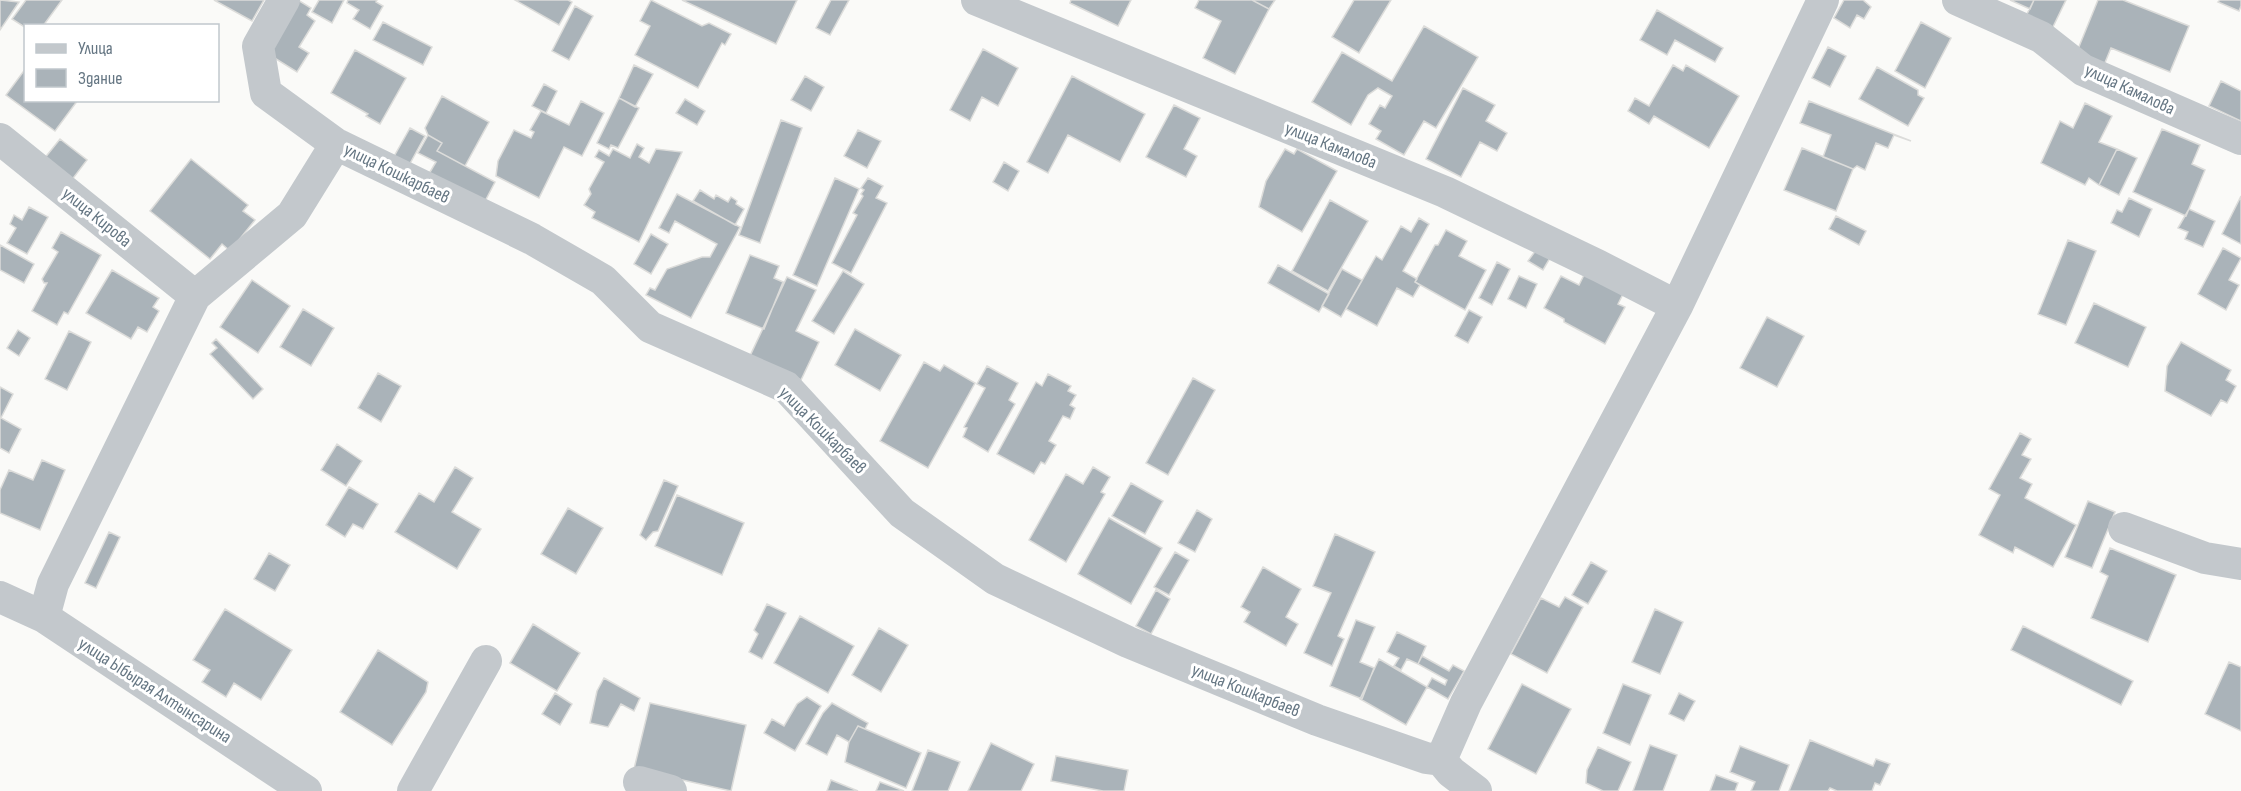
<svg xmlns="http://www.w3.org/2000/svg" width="2241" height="791" font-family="'Sofia Sans Condensed',sans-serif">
<rect width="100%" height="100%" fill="#fafaf8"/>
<path fill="#aab3b9" stroke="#dcdcda" stroke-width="1.5" d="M0,0L19,2L0,30Z
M26,0H62L43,26H26V28L12,19Z
M214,0H264L252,21Z
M298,0L311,8L307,15L315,21L299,47L309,53L297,72L268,54Z
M319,0H344L332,23L312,12Z
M348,0H377L376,2L383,6L370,29L353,19L359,10L347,3Z
M515,0H568L572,2L559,25Z
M651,0L702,26L709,23L731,34L725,45L722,43L698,88L635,55L650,26L640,21Z
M682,0H797L776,44Z
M831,0H849L830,35L816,28Z
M1071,0H1131L1118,26L1070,3Z
M1199,0H1252L1269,9L1235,74L1203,58L1221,21L1195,8Z
M1252,0H1275L1269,9Z
M1354,0H1391L1359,53L1332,37Z
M1844,0H1863L1871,7L1864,19L1857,15L1850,28L1834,18Z
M2010,0H2034L2030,9Z
M2034,0H2066L2050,33L2024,20Z
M2098,0H2123L2189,26L2170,72L2111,48L2104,65L2076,54Z
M2220,0H2241V6L2239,11L2218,2Z
M575,6L593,16L569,60L552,51Z
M1657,10L1723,48L1715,62L1675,40L1667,55L1640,40Z
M383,22L432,47L423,65L373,40Z
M1921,22L1951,38L1925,88L1895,71Z
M1424,26L1478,57L1436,128L1424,121L1404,155L1376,139L1381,131L1369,124L1380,105L1385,108L1392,96L1378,88L1368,95L1351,125L1312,102L1342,52L1392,81Z
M1828,47L1846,56L1830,87L1812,78Z
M983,49L1018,68L998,106L982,97L970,121L950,110Z
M355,50L406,78L380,124L366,116L368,114L331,93Z
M634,65L653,74L635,107L619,98Z
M1673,65L1683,71L1686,65L1739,96L1709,148L1654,116L1649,124L1628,111L1635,98L1649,106Z
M1877,67L1918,90V95L1924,98L1908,126L1859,99Z
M26,68V100H78L55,131L6,95Z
M805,76L824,87L811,111L791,100Z
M1072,76L1145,114L1120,162L1068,135L1048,173L1027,162Z
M2221,81L2241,91V121L2209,106Z
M544,84L557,91L546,113L532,106Z
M1463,88L1495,105L1486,121L1507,133L1497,151L1480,142L1461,177L1426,159Z
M442,96L489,122L465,166L437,151L442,143L428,135L425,128Z
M619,98L639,108L618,148L611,145L609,149L597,143Z
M685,99L705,111L697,125L676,113Z
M581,101L604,113L582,156L564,147L539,198L496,176L498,161L514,130L531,138L534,132L530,130L541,111L569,125Z
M1809,101L1911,141L1894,135L1888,148L1876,143L1865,170L1857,166L1853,169L1823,157L1831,135L1800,123Z
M2085,103L2112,116L2099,142L2117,149L2099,185L2089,178L2085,185L2041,163L2060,121L2073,128Z
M1174,105L1200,118L1184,149L1197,156L1186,177L1146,157Z
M781,120L802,128L760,243L739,235Z
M410,128L425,136L407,169L392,160Z
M2162,129L2200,145L2192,164L2205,170L2186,216L2133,192Z
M858,130L881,141L867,168L844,156Z
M428,135L442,143L437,151L495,182L482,207L427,177L436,162L418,153Z
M60,139L87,160L71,181L44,159Z
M637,144L644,148L639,157L649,163L656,149L682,152L639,242L592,218L595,212L584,205L591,194L589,189L604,162L595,157L599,150L609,156L613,149L630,158Z
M1802,148L1853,169L1836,211L1784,190Z
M1285,149L1294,154L1297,149L1337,171L1302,232L1259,207L1266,181Z
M2117,149L2137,158L2119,195L2099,185Z
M191,159L248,205L243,211L255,220L230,251L222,244L210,259L150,211Z
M1004,162L1019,171L1008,191L993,182Z
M835,178L859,189L817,286L793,275Z
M868,178L883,186L876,198L887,203L851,273L832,263L857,215L853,213L863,196L861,194L864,190L861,188Z
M700,190L714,199L716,195L728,202L731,197L737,201L736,204L744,209L735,225L693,201Z
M677,194L740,227L691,318L646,295L650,288L655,290L667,269L702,257H710L717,244L675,221L669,233L659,228Z
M2241,196V244L2222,234Z
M2129,198L2152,209L2139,237L2111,223L2117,210L2122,212Z
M1330,200L1368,221L1328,291L1292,271Z
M29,207L48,217L27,254L7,243L16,228L10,224L14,215L22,220Z
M2189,209L2215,221L2203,247L2185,239L2188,232L2178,228Z
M1836,216L1866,231L1859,245L1829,229Z
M1419,218L1429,224L1403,271L1417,279L1415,282L1420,285L1413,297L1397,288L1377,326L1346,309L1376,256L1382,260L1401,226L1411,232Z
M1446,230L1467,241L1459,256L1486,270L1465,310L1415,282L1435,245H1438Z
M61,232L101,255L68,314L64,312L57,325L32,311L47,283H44L42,279L58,252L52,248Z
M651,234L668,244L651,274L634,264Z
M2068,240L2096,251L2066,325L2038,314Z
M0,245L34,264L24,283L0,270Z
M2223,248L2241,258L2229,280L2239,285L2226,310L2198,294Z
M1536,250L1550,258L1543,270L1528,261Z
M750,255L779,266L774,278L783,282L764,329L726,313Z
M1497,262L1510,269L1492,305L1479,298Z
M1278,265L1329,294L1319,312L1268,283Z
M1342,269L1362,280L1341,317L1322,306Z
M112,270L159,298L153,307L159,311L147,332L138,327L131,339L86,313Z
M843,271L864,284L834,334L812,321Z
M1586,271L1624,292L1618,304L1625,307L1605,344L1564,322V319L1544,308L1561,276L1579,285Z
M1519,276L1537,284L1526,308L1508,299Z
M787,277L816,290L796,331L819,342L801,380L750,356Z
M252,280L290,306L258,353L220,327Z
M2094,303L2146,327L2128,367L2075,343Z
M303,309L334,328L311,366L280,347Z
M1469,310L1482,317L1468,343L1455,336Z
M1767,317L1804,336L1777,387L1740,368Z
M855,329L901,355L880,391L835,365Z
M18,330L30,338L19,356L7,348Z
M69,331L91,342L67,390L45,379Z
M216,339L263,389L253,399L210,354L217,348L212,343Z
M2181,342L2231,370L2226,380L2236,386L2227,403L2221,400L2211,416L2165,391L2167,366Z
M924,362L940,371L944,365L975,383L928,468L880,441Z
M987,366L1018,383L1009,400L1015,404L988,452L963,437L967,428L964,427L985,388L977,384Z
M378,373L401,386L381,422L358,408Z
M1048,374L1071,386L1068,391L1076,395L1070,405L1075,408L1070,419L1063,416L1049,441L1056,445L1045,464L1041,462L1034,474L997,454L1036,382L1042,386Z
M1193,378L1215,390L1168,475L1146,463Z
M0,387L13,394L1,418L21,429L9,453L0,448Z
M2020,433L2031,439L2022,455L2031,459L2020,478L2032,484L2025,498L2076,525L2053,567L2015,547L2013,553L1979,535L2000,495L1989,489Z
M337,444L362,461L346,486L321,470Z
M42,460L65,470L40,530L0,513V490L9,470L33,480Z
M455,467L473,478L452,512L481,529L457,569L395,532L419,493L434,502Z
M1093,467L1110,477L1101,492L1105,494L1066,562L1029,540L1066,474L1083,484Z
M664,480L678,486L658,531L653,532L646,540L640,535Z
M1131,483L1163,501L1145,534L1112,516Z
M349,487L378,504L363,529L353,524L345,537L326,525Z
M677,495L744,523L722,575L655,546Z
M2088,501L2115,512L2092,568L2065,557Z
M568,508L603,528L576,574L541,554Z
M1197,510L1212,519L1195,552L1178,543Z
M1109,518L1162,548L1131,604L1078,574Z
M109,532L120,537L96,588L85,583Z
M1335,534L1375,552L1338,636L1344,639L1332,666L1304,653L1331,593L1313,586Z
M2110,548L2176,575L2148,642L2091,618L2108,576L2100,572Z
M1175,552L1189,560L1169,595L1154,587Z
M269,553L290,565L275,591L254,579Z
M1591,562L1607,571L1588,604L1572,595Z
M1263,567L1301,589L1286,617L1298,624L1286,646L1244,622L1250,612L1241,607Z
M1156,590L1170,599L1151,634L1136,626Z
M1565,597L1583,607L1547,673L1511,654L1541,598L1559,607Z
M767,604L786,613L762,659L749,652L758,634L754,630Z
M225,609L292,650L261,700L234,683L226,697L202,682L210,670L193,660Z
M1655,609L1683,622L1660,674L1632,662Z
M800,616L854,646L828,693L774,663Z
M1356,620L1375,627L1360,662L1374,668L1362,699L1330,686Z
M533,624L580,653L557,691L510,663Z
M2023,626L2133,681L2121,705L2011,650Z
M879,628L908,645L881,692L852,675Z
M1397,632L1426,646L1418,664L1407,659L1401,670L1394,666L1399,658L1387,652Z
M378,650L428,682L426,692L392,745L340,712Z
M1422,656L1449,671L1453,665L1464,671L1448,699L1427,687L1432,678L1445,685L1447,680L1418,664Z
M1379,659L1427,687L1406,725L1360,699Z
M2229,662L2241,667V731L2205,714Z
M604,678L640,698L634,711L621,704L608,727L590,723L597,691Z
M1522,684L1571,709L1536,774L1488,749Z
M1623,684L1651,695L1630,745L1603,733Z
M555,693L572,704L560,725L542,714Z
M1679,693L1695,701L1684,721L1669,714Z
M807,697L821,706L795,751L764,733L772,719L784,726L797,704Z
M650,703L746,725L731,791L634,769Z
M832,703L868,723L865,729L858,726L849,742L837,735L827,755L806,744L823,713Z
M858,726L921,753L906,788L845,762L849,742Z
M1810,740L1873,766L1876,759L1890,764L1880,785L1875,783L1872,791H1837L1830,788L1828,791H1789Z
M991,743L1034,764L1021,791H968Z
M1650,745L1677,755L1663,791H1633Z
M1740,746L1789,765L1779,791H1751L1755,782L1730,772Z
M1598,747L1631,762L1618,791H1603L1586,783L1587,770Z
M928,750L960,762L948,791H912Z
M1056,756L1128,770L1124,791H1103L1051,781Z
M1716,775L1738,783L1735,791H1710Z
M831,780L858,791H827Z
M880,782L904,791H876Z"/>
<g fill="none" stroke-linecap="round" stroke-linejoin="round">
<path stroke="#c3c8cc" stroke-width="32" d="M284,0L258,46L266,93L336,144L532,239L603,280L650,327L786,387L902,513L995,579L1128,642L1317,720L1426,758L1441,760L1451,772L1476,791
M977,0L1445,192L1599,266L1677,306
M1958,0L2041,37L2083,70L2241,139
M0,139L195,296
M2124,528L2205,558L2241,564
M0,597L44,617L306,791
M44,617L53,584L195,296L292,215L336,144
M1441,760L1466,703L1677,306L1823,0
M639,782L671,791
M413,791L486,661"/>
</g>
<g text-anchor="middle" stroke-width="6" stroke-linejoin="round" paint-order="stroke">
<g font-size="18" fill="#657683" stroke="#fff">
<text transform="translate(2130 89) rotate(25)" y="6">улица Камалова</text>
<text transform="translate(1331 145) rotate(22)" y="6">улица Камалова</text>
<text transform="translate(397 173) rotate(26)" y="6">улица Кошкарбаев</text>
<text transform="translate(97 217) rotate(39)" y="6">улица Кирова</text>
<text transform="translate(823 430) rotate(45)" y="6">улица Кошкарбаев</text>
<text transform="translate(155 690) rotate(33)" y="6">улица Ыбырая Алтынсарина</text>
<text transform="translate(1246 690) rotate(22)" y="6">улица Кошкарбаев</text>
</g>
</g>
<rect x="24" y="24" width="195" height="78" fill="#ffffff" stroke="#c1c8cd" stroke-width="1.5"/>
<rect x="36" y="44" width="30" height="9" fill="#c3c8cc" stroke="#c1c8cd" stroke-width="1.5"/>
<text x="78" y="54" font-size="18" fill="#657683">Улица</text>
<rect x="36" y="69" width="30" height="18" fill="#aab3b9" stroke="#c1c8cd" stroke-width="1.5"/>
<text x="78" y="84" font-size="18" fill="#657683">Здание</text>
</svg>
